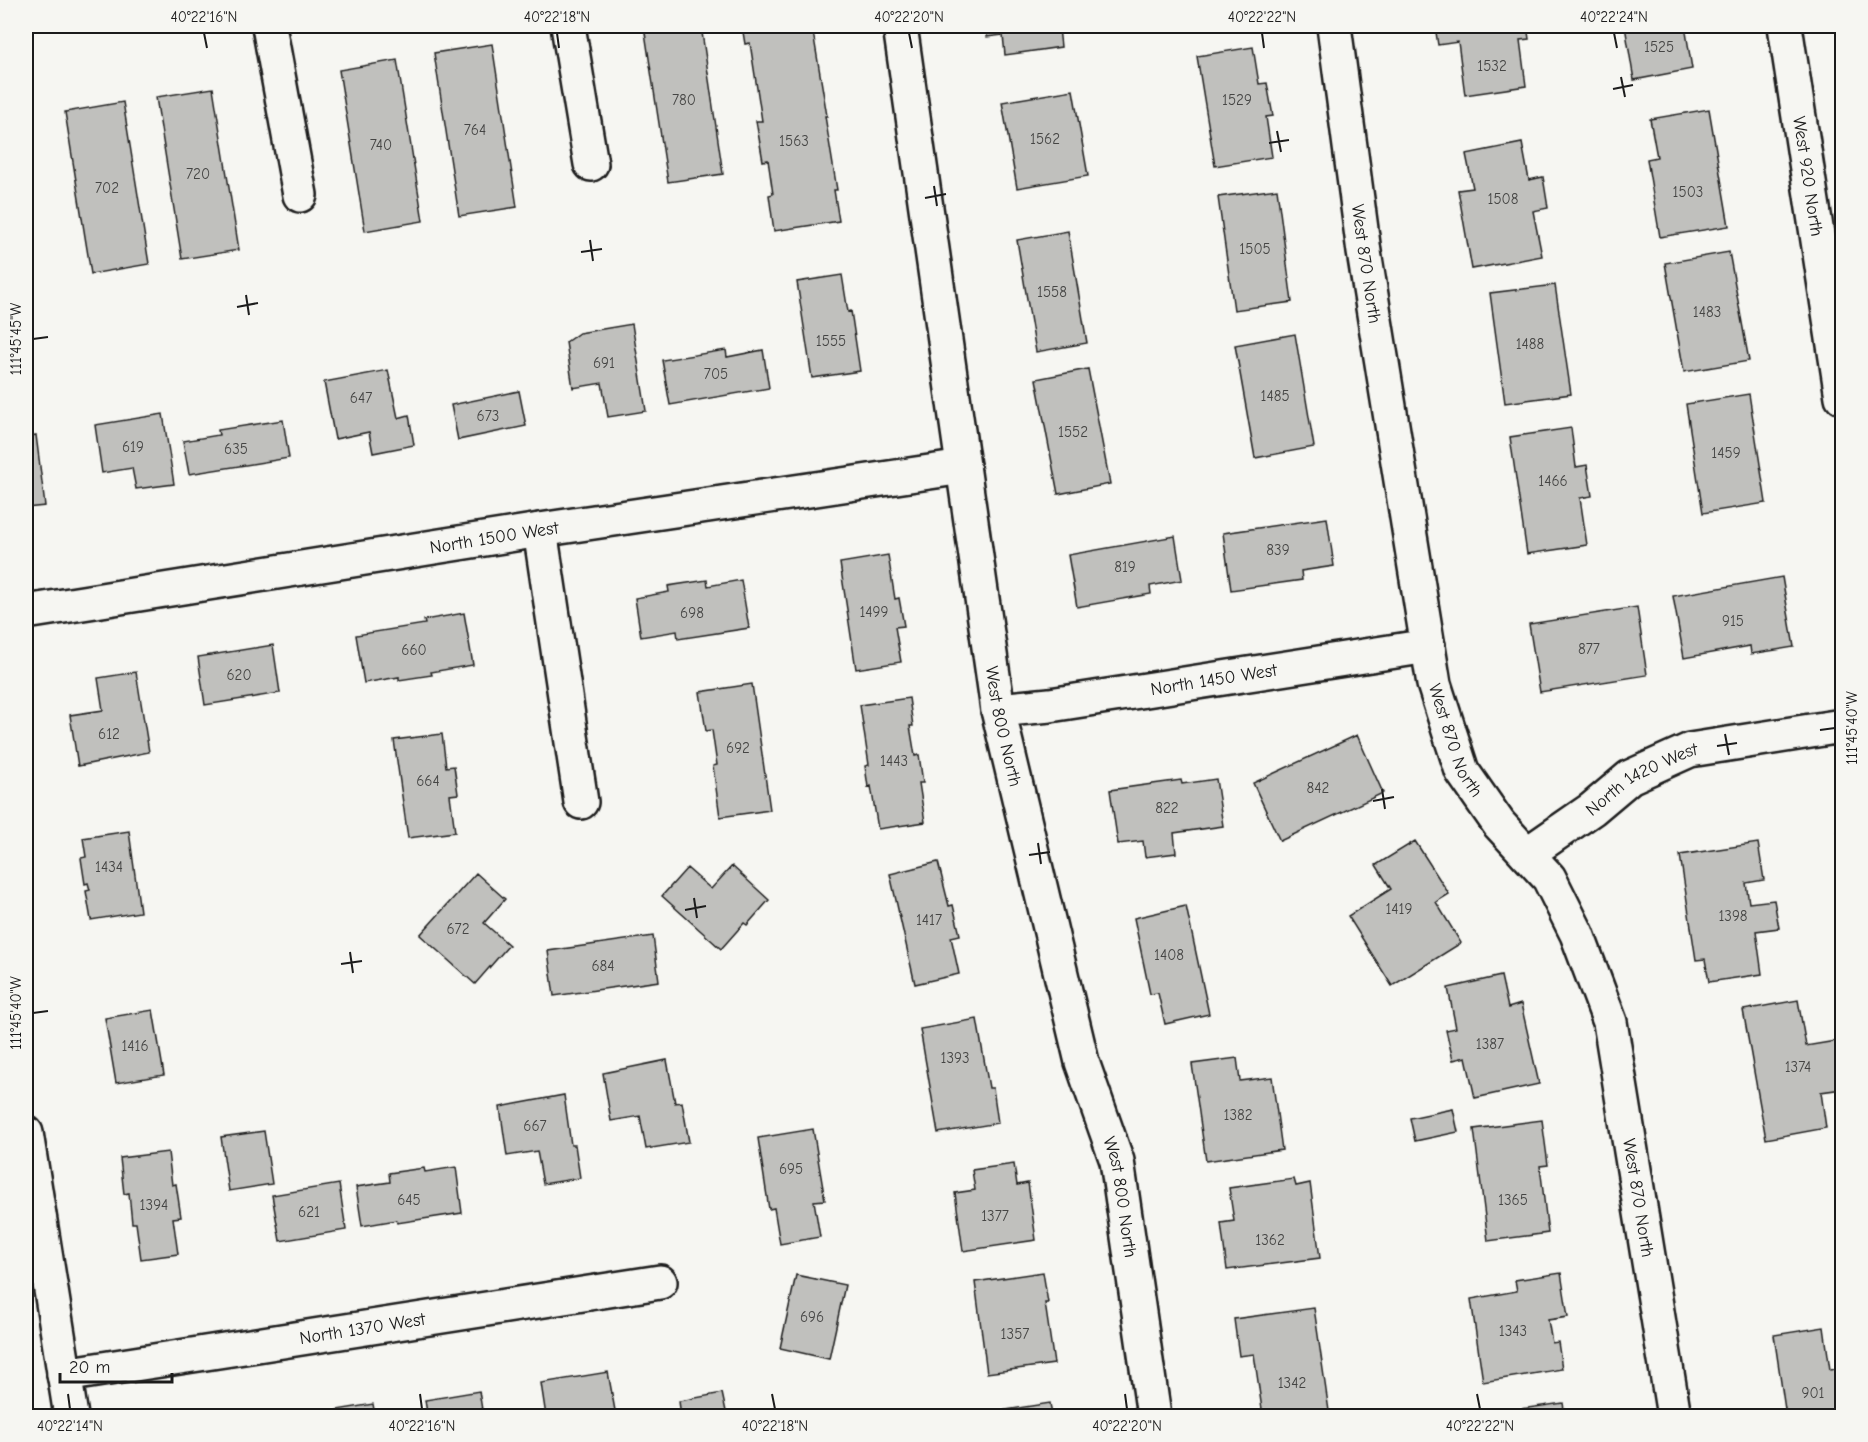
<svg xmlns="http://www.w3.org/2000/svg" width="1868" height="1442" font-family="'Comic Neue',sans-serif">
<rect width="100%" height="100%" fill="#f6f6f2"/>
<filter id="ink" filterUnits="userSpaceOnUse"><feTurbulence type="fractalNoise" baseFrequency=".0167" numOctaves="2"/><feDisplacementMap in="SourceGraphic" scale="12" xChannelSelector="R" yChannelSelector="G"/><feConvolveMatrix kernelMatrix="1 2 1 2 8 2 1 2 1" color-interpolation-filters="sRGB"/></filter>
<g filter="url(#ink)">
<path fill="#c0c0bd" stroke="#1c1c1c" stroke-width="1.5" d="M644,26H701L723,174L668,182Z
M742,26H810L811,33L813,32L827,116H825L837,190H834L839,221L774,231L769,195L773,194L768,160L763,161L756,121H762L750,43L745,44Z
M986,26H1076L1059,28L1061,47L1005,55L1003,35L987,37Z
M1435,26H1527L1529,39L1520,40L1526,86L1465,95L1458,42L1438,45Z
M1625,26H1685L1692,69L1634,80Z
M492,44L517,207L459,216L434,53Z
M1253,47L1259,84L1267,83L1273,116L1266,117L1272,157L1215,166L1197,56Z
M397,60L423,221L365,231L339,70Z
M213,88L239,250L182,259L156,97Z
M1073,90L1088,176L1017,188L1002,102Z
M123,102L149,264L91,274L65,112Z
M1709,109L1729,226L1660,237L1647,159L1657,157L1650,119Z
M1522,143L1529,180L1543,177L1548,208L1533,211L1542,256L1472,269L1458,190L1473,188L1466,154Z
M1277,189L1292,302L1234,310L1218,197Z
M1068,231L1087,343L1036,352L1017,240Z
M1729,252L1749,361L1684,372L1665,263Z
M842,275L848,312L851,311L860,371L812,378L797,282Z
M1555,285L1571,394L1505,403L1490,293Z
M632,324L646,411L608,417L602,383L573,388L566,342L579,333Z
M1295,334L1314,447L1255,458L1235,345Z
M726,350L727,357L763,350L769,388L670,405L662,360Z
M1088,369L1110,484L1058,494L1036,379Z
M388,370L398,418L409,415L414,445L373,453L369,432L335,439L324,382Z
M519,391L526,426L458,440L451,405Z
M1749,394L1766,503L1703,513L1686,404Z
M163,414L174,484L136,489L132,468L102,473L95,425Z
M283,420L289,458L189,474L183,441L219,435L218,430Z
M1571,428L1576,467L1587,465L1592,496L1580,498L1587,545L1527,554L1510,437Z
M36,435L45,506L26,508V437Z
M1327,518L1334,566L1301,571L1302,580L1231,590L1223,533Z
M1175,536L1182,580L1150,586L1151,594L1077,607L1068,555Z
M888,555L895,599L899,598L904,626L895,627L901,662L856,669L840,563Z
M1782,577L1794,647L1751,654L1750,646L1684,658L1673,596Z
M707,580L708,586L741,580L749,628L678,639L677,631L641,637L635,598L669,592L668,586Z
M1637,607L1647,675L1540,692L1529,624Z
M464,613L473,665L431,672L432,675L399,680V677L364,683L356,635L425,624L424,620Z
M273,645L280,693L205,705L198,657Z
M136,672L149,752L78,766L70,715L103,710L98,678Z
M752,684L770,810L720,817L713,766L717,765L712,730L706,731L700,692Z
M909,698L913,726H910L915,756L919,755L923,783H919L925,822L878,829L871,786L868,787L865,766L869,765L860,705Z
M442,734L446,767L454,766L458,794L450,795L455,832L408,838L394,740Z
M1357,735L1383,793L1280,841L1253,783Z
M1216,779L1223,826L1174,833L1176,853L1145,857L1143,841L1118,844L1110,790L1181,780L1182,784Z
M1842,825V871L1837,826Z
M129,831L140,912L91,920L86,891L90,890L88,883L85,884L81,858L86,857L83,838Z
M1415,841L1449,894L1436,902L1461,943L1392,986L1348,916L1391,889L1376,865Z
M1758,843L1764,880L1746,883L1749,903L1774,900L1779,928L1756,931L1762,974L1709,982L1705,959L1696,960L1680,855Z
M938,862L949,906L953,905L960,935L951,937L959,974L915,984L890,874Z
M732,866L769,900L747,925L744,923L721,949L662,896L687,868L711,889Z
M476,873L505,899L484,923L509,945L475,984L420,935Z
M1186,906L1209,1014L1165,1024L1158,993L1150,994L1134,918Z
M653,936L659,981L554,996L548,951Z
M1501,976L1508,1008L1521,1004L1539,1084L1475,1098L1466,1057L1453,1060L1446,1030L1456,1028L1448,988Z
M1798,1000L1806,1046L1842,1040V1089L1821,1092L1826,1128L1766,1139L1743,1010Z
M153,1010L164,1075L116,1083L105,1018Z
M977,1019L989,1088H993L998,1123L938,1133L920,1029Z
M1237,1058L1240,1081L1272,1077L1282,1150L1206,1161L1192,1064Z
M667,1060L675,1103L682,1102L689,1142L646,1149L640,1116L611,1121L603,1073Z
M564,1095L571,1145H575L580,1178L543,1184L537,1151L507,1156L500,1107Z
M1453,1109L1458,1132L1415,1141L1410,1118Z
M1542,1120L1548,1165L1540,1166L1548,1233L1488,1241L1474,1129Z
M813,1129L825,1200L814,1201L820,1237L780,1244L774,1208L769,1209L758,1138Z
M264,1131L272,1184L229,1191L221,1137Z
M168,1152L172,1185L176,1184L181,1217L173,1218L178,1254L141,1259L136,1223H132L129,1193L124,1194L120,1158Z
M1014,1164L1017,1185L1028,1183L1036,1240L963,1251L955,1193L975,1190L972,1170Z
M456,1167L462,1213L397,1223L396,1220L362,1226L356,1187L390,1182L389,1173L424,1168L425,1172Z
M1294,1179L1296,1186L1310,1183L1320,1258L1227,1270L1221,1223L1234,1221L1229,1188Z
M339,1184L346,1230L280,1241L272,1195Z
M1043,1272L1048,1303H1045L1054,1364L987,1373L975,1282Z
M1561,1273L1568,1317L1548,1320L1552,1343L1558,1342L1562,1369L1483,1382L1471,1299L1517,1291L1515,1280Z
M796,1275L845,1285L829,1359L780,1348Z
M1314,1308L1329,1411L1285,1416H1263L1254,1354L1239,1356L1234,1319Z
M1824,1327L1830,1370L1842,1368V1416H1786L1774,1335Z
M608,1372L616,1416H546L541,1383Z
M479,1391L483,1416H408L427,1413L425,1400Z
M722,1393L727,1416H681L679,1401Z
M1050,1403L1052,1416H981V1414Z
M1563,1403L1565,1416H1514L1513,1410Z
M373,1404L375,1416H309L338,1412L337,1410Z"/>
<g fill="none" stroke-linecap="round" stroke-linejoin="round">
<g stroke="#1c1c1c" stroke-width="38">
<g id="minor">
<path d="M269,26L300,195"/>
<path d="M568,26L591,164"/>
<path id="s1" d="M900,26L998,710L1082,1062L1117,1161L1154,1416"/>
<path id="s2" d="M1334,26L1364,252L1434,684L1462,771L1499,824L1549,878L1577,934L1610,1022L1674,1416"/>
<path id="s3" d="M1785,26L1842,397"/>
<path d="M540,530L581,802"/>
<path id="s4" d="M26,612L540,530L963,467"/>
<path id="s5" d="M998,710L1050,705L1428,646"/>
<path id="s6" d="M1527,854L1592,809L1630,777L1690,750L1842,726"/>
<path d="M26,1133L71,1416"/>
<path id="s7" d="M64,1375L660,1282"/>
</g>
</g>
<use href="#minor" stroke="#f6f6f2" stroke-width="33"/>
</g>
</g>
<path fill="none" stroke="#1c1c1c" stroke-width="2" d="M204,33L207,48M557,33L559,48M909,33L912,48M1262,33L1264,48M1614,33L1617,48M1621,77L1625,97M1613,89L1633,85M1277,131L1281,152M1269,143L1289,140M934,186L937,206M925,198L946,194M590,240L593,261M581,252L602,249M246,295L249,315M237,307L258,303M33,339L48,337M1820,730L1835,728M1725,734L1729,755M1717,746L1737,743M1382,789L1385,809M1373,801L1394,797M1038,843L1041,864M1029,855L1050,852M694,898L697,918M685,910L706,906M350,952L353,973M341,964L362,961M33,1013L48,1011M68,1394L70,1409M420,1394L422,1409M772,1394L775,1409M1125,1394L1127,1409M1477,1394L1480,1409"/>
<g text-anchor="middle" stroke-width="6" stroke-linejoin="round" paint-order="stroke">
<g font-size="15" fill="#454544">
<text x="1659" y="52">1525</text>
<text x="1492" y="71">1532</text>
<text x="684" y="105">780</text>
<text x="1237" y="105">1529</text>
<text x="475" y="135">764</text>
<text x="1045" y="144">1562</text>
<text x="794" y="146">1563</text>
<text x="381" y="150">740</text>
<text x="198" y="179">720</text>
<text x="107" y="193">702</text>
<text x="1688" y="197">1503</text>
<text x="1503" y="204">1508</text>
<text x="1255" y="254">1505</text>
<text x="1052" y="297">1558</text>
<text x="1707" y="317">1483</text>
<text x="831" y="346">1555</text>
<text x="1530" y="349">1488</text>
<text x="604" y="368">691</text>
<text x="716" y="379">705</text>
<text x="1275" y="401">1485</text>
<text x="361" y="403">647</text>
<text x="488" y="421">673</text>
<text x="1073" y="437">1552</text>
<text x="133" y="452">619</text>
<text x="236" y="454">635</text>
<text x="1726" y="458">1459</text>
<text x="1553" y="486">1466</text>
<text x="1278" y="555">839</text>
<text x="1125" y="572">819</text>
<text x="874" y="617">1499</text>
<text x="692" y="618">698</text>
<text x="1733" y="626">915</text>
<text x="1589" y="654">877</text>
<text x="414" y="655">660</text>
<text x="239" y="680">620</text>
<text x="109" y="739">612</text>
<text x="738" y="753">692</text>
<text x="894" y="766">1443</text>
<text x="428" y="786">664</text>
<text x="1318" y="793">842</text>
<text x="1167" y="813">822</text>
<text x="109" y="872">1434</text>
<text x="1399" y="914">1419</text>
<text x="1733" y="921">1398</text>
<text x="929" y="925">1417</text>
<text x="458" y="934">672</text>
<text x="1169" y="960">1408</text>
<text x="603" y="971">684</text>
<text x="1490" y="1049">1387</text>
<text x="135" y="1051">1416</text>
<text x="955" y="1063">1393</text>
<text x="1798" y="1072">1374</text>
<text x="1238" y="1120">1382</text>
<text x="535" y="1131">667</text>
<text x="791" y="1174">695</text>
<text x="409" y="1205">645</text>
<text x="1513" y="1205">1365</text>
<text x="154" y="1210">1394</text>
<text x="309" y="1217">621</text>
<text x="995" y="1221">1377</text>
<text x="1270" y="1245">1362</text>
<text x="812" y="1322">696</text>
<text x="1513" y="1336">1343</text>
<text x="1015" y="1339">1357</text>
<text x="1292" y="1388">1342</text>
<text x="1813" y="1398">901</text>
</g>
<g font-size="18" fill="#1c1c1c" stroke="#f6f6f2">
<text dy="6" stroke="none"><textPath href="#s3" startOffset="152">West 920 North</textPath></text>
<text dy="6" stroke="none"><textPath href="#s2" startOffset="240">West 870 North</textPath></text>
<text dy="6" stroke="none"><textPath href="#s4" startOffset="474">North 1500 West</textPath></text>
<text dy="6" stroke="none"><textPath href="#s5" startOffset="218">North 1450 West</textPath></text>
<text dy="6" stroke="none"><textPath href="#s1" startOffset="708">West 800 North</textPath></text>
<text dy="6" stroke="none"><textPath href="#s2" startOffset="726">West 870 North</textPath></text>
<text dy="6" stroke="none"><textPath href="#s6" startOffset="138">North 1420 West</textPath></text>
<text dy="6" stroke="none"><textPath href="#s1" startOffset="1194">West 800 North</textPath></text>
<text dy="6" stroke="none"><textPath href="#s2" startOffset="1230">West 870 North</textPath></text>
<text dy="6" stroke="none"><textPath href="#s7" startOffset="302">North 1370 West</textPath></text>
</g>
</g>
<rect width="1868" height="1442" fill="none" stroke="#f6f6f2" stroke-width="66"/>
<path d="M60 1373v9h112v-9" fill="none" stroke="#1c1c1c" stroke-width="3"/>
<text x="69" y="1373" font-size="18" fill="#1c1c1c" stroke="#f6f6f2" stroke-width="4.5" paint-order="stroke">20 m</text>
<rect x="33" y="33" width="1802" height="1376" fill="none" stroke="#1c1c1c" stroke-width="2"/>
<g font-size="15" text-anchor="middle" fill="#1c1c1c">
<text x="204" y="22">40°22'16"N</text>
<text x="557" y="22">40°22'18"N</text>
<text x="909" y="22">40°22'20"N</text>
<text x="1262" y="22">40°22'22"N</text>
<text x="1614" y="22">40°22'24"N</text>
<text transform="translate(16 339) rotate(-90)" y="5">111°45'45"W</text>
<text transform="translate(1852 728) rotate(-90)" y="5">111°45'40"W</text>
<text transform="translate(16 1013) rotate(-90)" y="5">111°45'40"W</text>
<text x="70" y="1431">40°22'14"N</text>
<text x="422" y="1431">40°22'16"N</text>
<text x="775" y="1431">40°22'18"N</text>
<text x="1127" y="1431">40°22'20"N</text>
<text x="1480" y="1431">40°22'22"N</text>
</g>
</svg>
